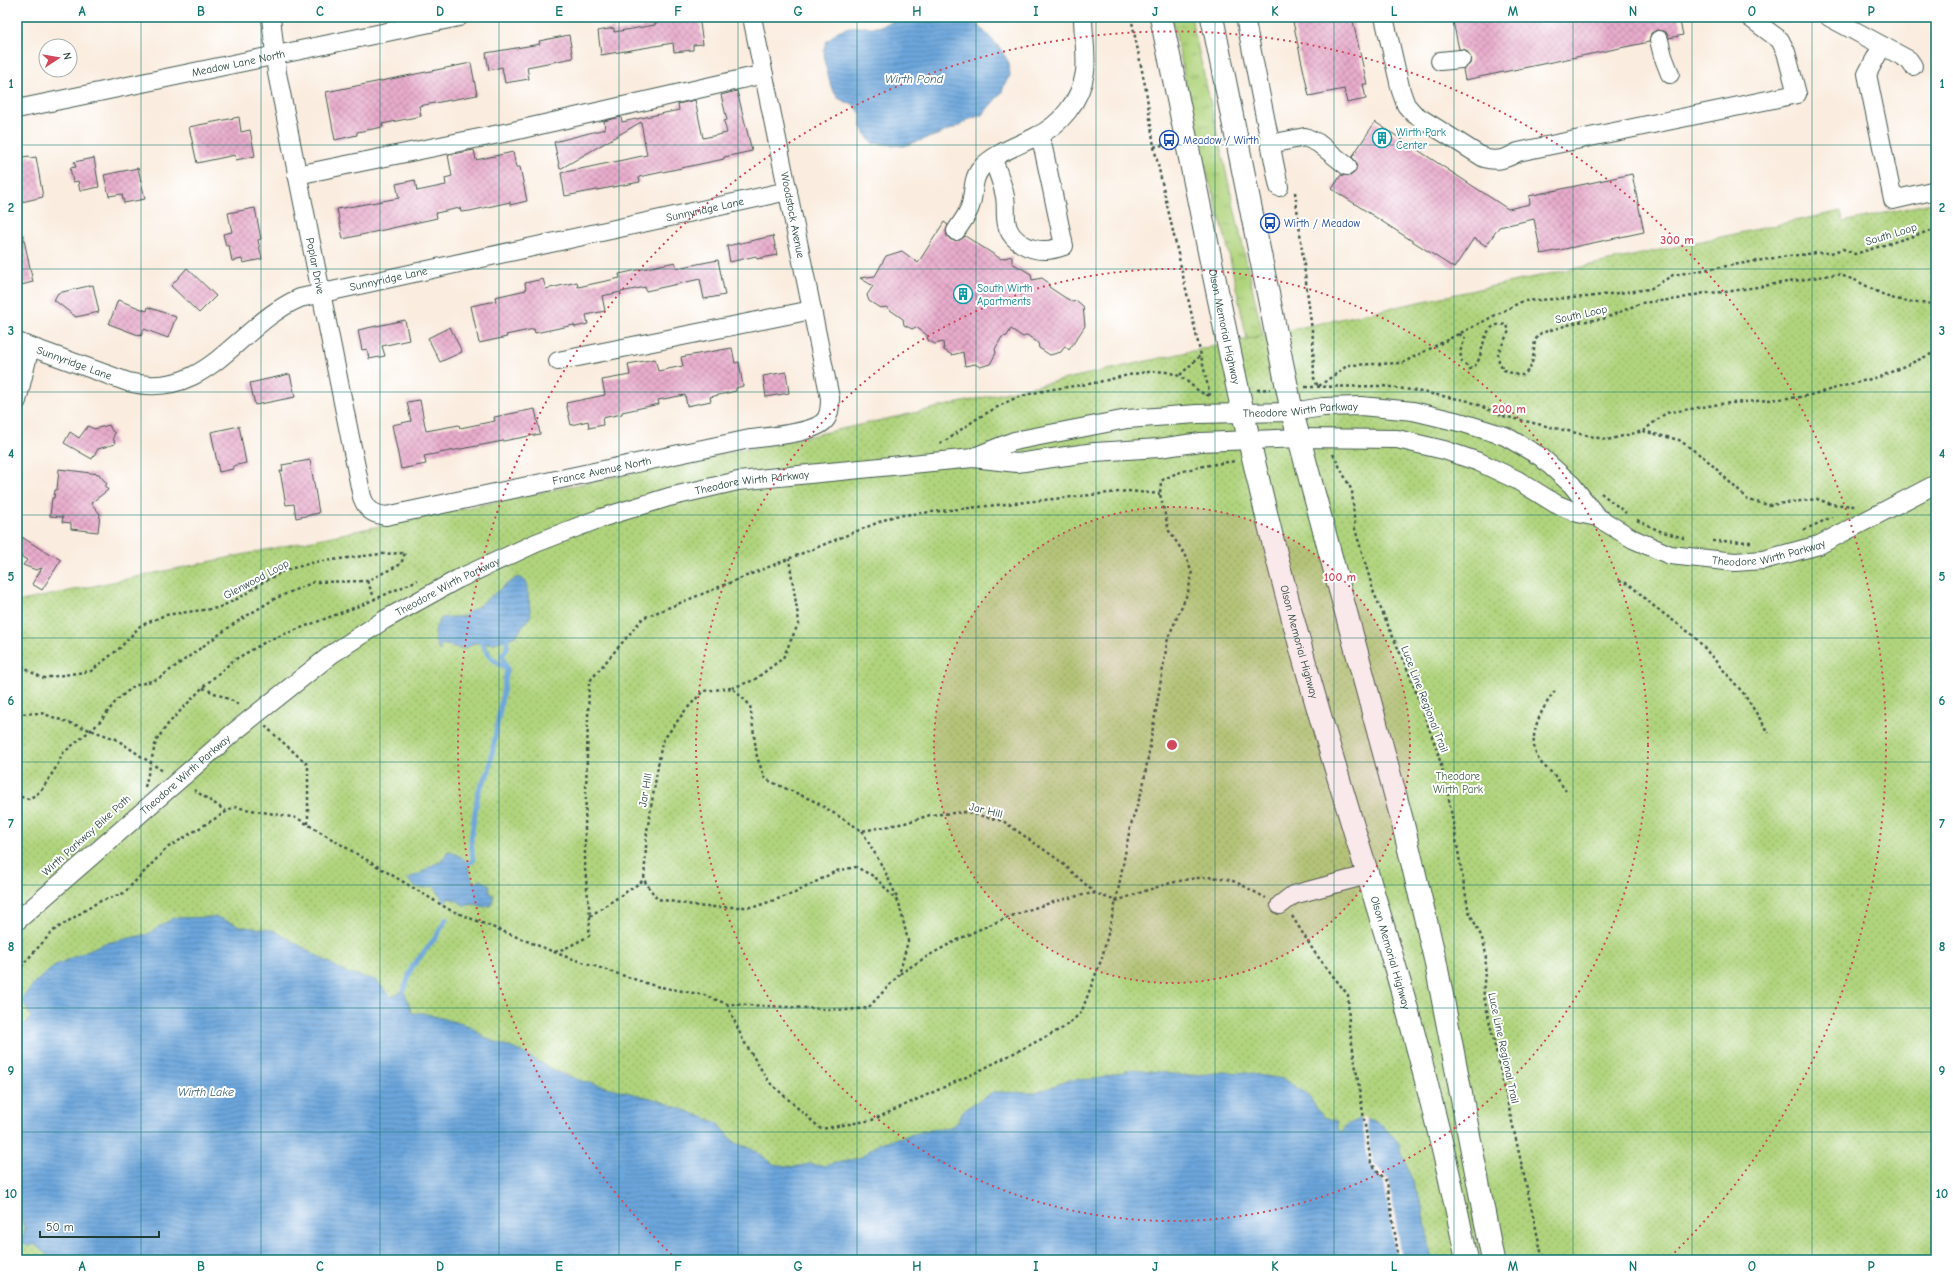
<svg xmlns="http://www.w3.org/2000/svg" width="1953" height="1277" font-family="'Comic Neue',sans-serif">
<defs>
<pattern id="grass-tufts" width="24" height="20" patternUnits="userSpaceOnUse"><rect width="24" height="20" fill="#b0d47d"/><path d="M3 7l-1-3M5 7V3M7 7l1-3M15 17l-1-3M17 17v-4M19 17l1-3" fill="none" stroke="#8fad67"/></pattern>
<pattern id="park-dots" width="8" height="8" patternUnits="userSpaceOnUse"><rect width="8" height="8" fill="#b0d47d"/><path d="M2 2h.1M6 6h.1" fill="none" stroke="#8fad67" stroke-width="1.8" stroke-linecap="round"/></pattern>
<pattern id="water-rules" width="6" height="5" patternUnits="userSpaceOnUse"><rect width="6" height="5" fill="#6ca6dc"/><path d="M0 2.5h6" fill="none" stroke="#5888b3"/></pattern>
<pattern id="building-cross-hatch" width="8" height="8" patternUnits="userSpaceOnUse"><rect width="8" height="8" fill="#e9accc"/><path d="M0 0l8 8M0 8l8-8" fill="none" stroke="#bc8da6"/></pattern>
</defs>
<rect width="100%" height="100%" fill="#fff"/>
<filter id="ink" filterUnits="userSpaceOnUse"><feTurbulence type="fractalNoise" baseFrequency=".025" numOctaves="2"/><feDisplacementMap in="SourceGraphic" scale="8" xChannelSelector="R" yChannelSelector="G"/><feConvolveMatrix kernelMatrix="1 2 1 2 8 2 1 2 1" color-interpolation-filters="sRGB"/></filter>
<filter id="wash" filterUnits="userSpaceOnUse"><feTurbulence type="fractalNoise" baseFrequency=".012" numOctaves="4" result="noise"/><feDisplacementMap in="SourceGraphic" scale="16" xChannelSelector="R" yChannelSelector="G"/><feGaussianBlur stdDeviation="0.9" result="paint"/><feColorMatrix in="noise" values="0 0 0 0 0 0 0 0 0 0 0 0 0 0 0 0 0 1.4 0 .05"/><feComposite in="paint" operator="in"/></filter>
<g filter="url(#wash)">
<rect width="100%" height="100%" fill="#faecde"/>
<path fill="url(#grass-tufts)" stroke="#688858" d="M1172,17H1191L1263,335L1247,339L1226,240L1199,145Z"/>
<path fill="url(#park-dots)" stroke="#688858" d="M1936,202V1260H17V602L819,434L1192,351L1841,211L1843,222Z"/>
<path fill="url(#water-rules)" stroke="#467288" d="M905,17H967L978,25L1000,48L1009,63L1010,76L1005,83L1002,92L982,115L967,120L959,126L937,135L904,146L872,143L868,138L861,125V114L855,106L838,98L832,89L825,64L824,50L826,42L838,31L849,27H877Z
M518,577L526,582L531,615L516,636L495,643H475L463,649L442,644L439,651C433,637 433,630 441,618L465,616C469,610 474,610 480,605C493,595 504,585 518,577Z
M448,851C473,860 464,864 474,883L481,880L490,885L489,892L494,896L491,905L485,907L474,904L464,906L458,901L449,898L445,903L434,886C423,888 416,891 408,879C413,875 416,876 421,873C430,868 429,865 441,862Z
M216,917L243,927L273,930L347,973L376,980L391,997L404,990L412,1013H423L470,1026L485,1038L520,1051L553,1070L579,1080L658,1100L718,1123L735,1143L753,1149L773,1164L794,1167L809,1164L823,1166L860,1158L879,1143L929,1130L949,1128L958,1122L963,1110L993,1092L1036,1093L1069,1080L1097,1079L1134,1069L1190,1076L1224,1072L1246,1073L1283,1079L1307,1094L1323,1117L1337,1121L1338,1129L1342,1132L1346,1125L1359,1119L1372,1120L1382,1125L1398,1142L1423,1209L1432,1260H53L34,1244L29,1247L22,1242L25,1229L17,1210V1042L19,1041L20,1031L31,1017L22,999L34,983L56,965L102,944L148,934L173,918Z"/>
<path fill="#faecde" d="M1361,1117L1366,1118L1373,1162L1389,1180L1402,1260H1397L1384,1182L1369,1164Z"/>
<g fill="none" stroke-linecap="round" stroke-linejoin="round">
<path stroke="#6ca6dc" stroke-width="5" d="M507,639V649L502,655L507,669
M468,863L473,861L471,839L478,792L489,771L507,669L491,658L482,643
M404,990L412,967L436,937L446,919"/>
</g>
<g id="blocks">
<path fill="url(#building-cross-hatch)" d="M676,17H682V20L699,17L703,44L693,45V50L674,52L673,43L601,55L598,31L614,28V32L655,25V23L664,22L663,19Z
M1292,17H1352L1367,84H1363L1366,99L1347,103L1344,89L1309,96Z
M1452,17H1679L1683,35L1669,38L1666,32L1657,30L1651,33L1649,42L1465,80L1463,69L1470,64L1471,58L1466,50L1459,49Z
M569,35L573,58L527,67L529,79L505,83L502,67L489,70L486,53L540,44L539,41Z
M471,63L477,95L419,106L421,116L382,124L383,127L357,132V135L335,140L326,92Z
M737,91L752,151L724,157V159L639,177L640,182L565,196L561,173L647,155L641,122L560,169L554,142L605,129L604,121L621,117L622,122L679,110L678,104L695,100L703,138L727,133L724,121L727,120L721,95Z
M239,117L241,132L250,130L255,156L236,160L235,155L197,163L189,127Z
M1375,122L1508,209L1530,204L1529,196L1632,174L1644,232L1541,254L1534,219L1499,227L1486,246L1474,238L1454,268L1332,189L1341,175L1350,176L1355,172L1357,163L1352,157Z
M474,150L476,160L513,152L516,167H520L527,201L510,205V202L470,211L461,212L460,208L436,213L437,218L343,239L337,209L399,198L396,184L415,180L417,191L446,185L445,178L452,176L448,155Z
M29,156L30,158L36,157L43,197L17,203V158Z
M94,158L99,187L80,191L78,181L73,182L70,168L76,167L74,162Z
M138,168L145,199L124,203L122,194L109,196L104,175Z
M255,208L261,239L258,240L262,259L243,263L242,259L232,261L229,246H226L223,234L232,232L228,213Z
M944,222L948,225L946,231L947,236L951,240H960L965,236L1001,259L1012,256V263L1031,274L1032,280L1042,278L1049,283V287L1064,297L1073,302L1077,301L1083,306L1085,326L1069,350L1065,346L1061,352L1050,355L1039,348L1038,343L1027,335L1023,337L1011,329L1007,336L1002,337L995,349L996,353L990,364L980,367L975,364L965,366L963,352L952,355L944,350L943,342L935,344L928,340L927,335L916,327L912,329L904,325L903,319L886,307L880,308L869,301L867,295L873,286L860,278L875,276L886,256L902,251L918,263Z
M23,235L33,282L17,286V236Z
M773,236L777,255L757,259L756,256L730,262L727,246Z
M718,260L725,295L704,299L700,279L646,291L645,287L602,296L605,311L586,315L588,324L575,327L574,325L535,333L534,329L506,335L507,337L479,343L471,306L496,301L495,297L526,290L525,283L543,279L546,289L577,282L578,287L620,278L619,274L675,262L677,268Z
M187,268L216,296L199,313L171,286Z
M93,285L99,312L76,317L54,300L58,293Z
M118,300L147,311L148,307L176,317L168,338L144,329L141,336L109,324Z
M405,320L409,340L382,346L385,356L369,359L367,349L362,350L358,330Z
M450,327L462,352L440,362L428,338Z
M732,348L735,363L739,362L743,386L736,388V391L710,397L711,401L687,406L685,395L658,400L659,404L622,412V414L602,418L603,425L589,428L588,421L571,425L566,403L605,395L602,380L630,375L628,364L655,359L658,371L683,366L681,357Z
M786,372L789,393L766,397L763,376Z
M290,374L295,397L255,405L250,383Z
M420,400L426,431L459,425L460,428L495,421L494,417L535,409L540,434L424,456L426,464L401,469L392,425L411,421L407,402Z
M109,425L112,431L115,433L113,437L115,444L98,449L92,459L64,443L70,432L79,438L88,426L94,429Z
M239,426L246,463L233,466V469L219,472L211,432Z
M310,460L319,513L296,518L294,504L286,505L280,471H283L282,465Z
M59,469L99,474L107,484L105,486L108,490L91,503L100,514L98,532L71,529V523L62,522L63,517L50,516L52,498H54L55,490H57Z
M17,534L50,555L51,554L61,560L42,590L32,584L42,568L36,570L23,565L27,560L17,554Z"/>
</g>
</g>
<g filter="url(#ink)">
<use href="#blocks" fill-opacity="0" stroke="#40574e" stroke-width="1"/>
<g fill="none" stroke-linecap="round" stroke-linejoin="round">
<g stroke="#40574e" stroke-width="20">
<g id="minor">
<path id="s1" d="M271,17L277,73L362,497C367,510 372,514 386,516L750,439C767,437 817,433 826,419C830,413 830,405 830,398L752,17"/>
<path d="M1245,17L1279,187"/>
<path d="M1384,17L1401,91L1406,105L1414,114L1484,158C1497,162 1506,159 1518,152L1797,94L1786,52L1780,40L1749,17"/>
<path d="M1829,17L1909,60L1913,66"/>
<path d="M1659,40L1663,56L1670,74"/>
<path d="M1882,46L1867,74L1893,200L1936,190"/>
<path d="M1440,61L1461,59"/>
<path id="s2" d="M17,109L459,17"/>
<path d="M1270,144L1305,137L1318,143L1347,166"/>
<path d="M993,159C997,171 1003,184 1005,197C1007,207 1004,218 1008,228C1013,242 1031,251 1046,250C1051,250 1058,248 1064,246L1043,147L1038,136"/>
<path d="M297,175L509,132L764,74"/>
<path d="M956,231C961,223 967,216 970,207C975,193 971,179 982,167C996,153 1017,146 1035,137C1060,126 1081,100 1085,72C1087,54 1083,35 1083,17"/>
<path id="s3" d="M17,342L128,382C208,402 237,325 300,298L788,191"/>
<path d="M558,361L812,310"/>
<path d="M17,401L30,347"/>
<path id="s4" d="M974,457L1014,441L1127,419L1197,414L1292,412L1323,407L1361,406L1413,411L1463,423L1505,436L1541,457L1572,485L1597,517"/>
<path d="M1280,905L1293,895L1367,875"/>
<path id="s5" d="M17,921L234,732L332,654L384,620L458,579L536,543L601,518L669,497L738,481L973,458L1017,463L1095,452L1159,448L1201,442L1299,438L1397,439L1444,450L1479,462L1517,480L1556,504L1578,513L1597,517L1633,539L1670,555L1735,562L1763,560L1819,545L1936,484"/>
</g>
</g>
<g stroke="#40574e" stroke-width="24">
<g id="major">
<path id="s6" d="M1161,17C1205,226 1243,439 1300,645C1341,796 1393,945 1430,1097C1444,1151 1456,1205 1467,1260"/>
<path d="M1212,17L1292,412L1402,820L1435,959L1493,1260"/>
</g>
</g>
<path stroke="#40574e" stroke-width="2.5" stroke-dasharray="3 3" stroke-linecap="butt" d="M1131,17L1146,90L1154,147L1210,396
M1154,147L1167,144
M1295,192L1313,339L1314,378L1318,387
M1459,334L1465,338L1460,352L1462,362L1470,369C1488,363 1476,319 1507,325L1509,331L1498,353L1499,362L1504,370L1517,375H1523L1530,369L1533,359L1535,340L1541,333L1578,322L1603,319L1641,303L1678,299L1704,293L1726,292L1837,274L1855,280L1890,298L1918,303L1936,304
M1180,375L1201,355
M1319,386L1348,365L1402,363L1523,301L1587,297L1650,289L1673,275L1780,257L1817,253H1831L1843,249L1855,254L1936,229
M1305,387L1383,386L1411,390L1469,401L1503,416
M1257,390L1270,389
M1503,416L1607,440L1643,431L1666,413L1720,404L1802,397L1882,376L1936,352
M1643,431L1679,440L1706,459L1748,500L1769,505L1817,499L1831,504L1855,506
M940,443C951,439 958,431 968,425C980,416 994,409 1007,402C1027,391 1071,387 1094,383C1114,379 1145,369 1166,372C1187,375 1192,391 1210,396
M1333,454L1352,491L1355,529L1374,593L1410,676L1438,753L1448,794L1468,908C1472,920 1481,932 1484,945C1489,962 1482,980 1484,997L1543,1260
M1601,493L1626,513
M1637,520L1660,531L1687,539
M1804,530L1832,517
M1712,541L1753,542
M367,581L375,599
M1619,581L1629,584L1656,608L1694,636L1744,694L1769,733
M17,662L29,671L43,678L91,671L120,648L140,626L165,615L218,608L241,597L263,582L286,570L315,562L380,554L405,553L401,564L367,581L314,582L276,598L235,623L158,679L134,686L117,700L98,724L62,754L57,766L41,791L29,799L17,796
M203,688L235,702L240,706
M732,688L754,680L783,658L799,622L789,559
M1555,691C1542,708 1527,735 1537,756C1540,764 1547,768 1553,774C1558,779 1562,786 1566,791
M17,714L41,713L116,739L164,772
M265,726L308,765V825
M145,787L156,741L168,724L203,687L234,660L269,640L364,604L418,580
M194,790L226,811
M862,831L885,871L898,900
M1116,901C1149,890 1196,870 1230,880C1242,884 1254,892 1266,898
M590,916L644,880
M1292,916L1315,953L1348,995L1349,1025L1371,1163L1387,1182L1399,1260
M555,952L568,947L589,936L590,916L585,869V828L589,682L643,618L894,516L1128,491L1160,494
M17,971L53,931L98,902L124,893L167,848L234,807L297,818L450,910L564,956L655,986L704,995L727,1004L847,1010L868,1008L899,975L908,941L899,903L875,877L856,867L836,871L795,893L754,907H705L657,899L644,880L647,831L662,742L684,712L703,691L732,688L750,705L757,757L765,779L816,802L862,831L905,823L930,815L965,812L1003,821L1060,861L1095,893L1116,901
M900,974C951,938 1033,902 1095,893
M727,1004L743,1040L769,1082L821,1129L872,1120L975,1073L1063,1028L1081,1013L1102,958L1116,901L1130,828L1143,787L1168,638L1188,592L1192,574L1186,556L1169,531L1160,494L1161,481C1182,468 1210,465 1235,461"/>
<use href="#minor" stroke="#fff" stroke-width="18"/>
<use href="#major" stroke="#fff" stroke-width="22"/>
</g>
</g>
<path fill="none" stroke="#0f766e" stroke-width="1" stroke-opacity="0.55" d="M141,17V1260M261,17V1260M380,17V1260M499,17V1260M619,17V1260M738,17V1260M857,17V1260M976,17V1260M1096,17V1260M1215,17V1260M1334,17V1260M1454,17V1260M1573,17V1260M1692,17V1260M1812,17V1260M17,145H1936M17,269H1936M17,392H1936M17,515H1936M17,638H1936M17,762H1936M17,885H1936M17,1008H1936M17,1132H1936"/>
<circle cx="1172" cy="745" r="238" fill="#d1495b" fill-opacity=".12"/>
<g fill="none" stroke="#d1495b" stroke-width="2" stroke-dasharray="2 4">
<circle cx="1172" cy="745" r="238"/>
<circle cx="1172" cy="745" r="476"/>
<path d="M676 1259A714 714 0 1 1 1668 1259"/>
</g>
<defs>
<g id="building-ring" transform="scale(1)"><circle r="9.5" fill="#fff" stroke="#0f9aa8" stroke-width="1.5"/><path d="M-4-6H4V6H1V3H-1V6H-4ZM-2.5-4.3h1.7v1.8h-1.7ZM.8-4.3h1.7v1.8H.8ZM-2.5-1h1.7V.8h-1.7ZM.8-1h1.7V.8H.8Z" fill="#0f9aa8"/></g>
<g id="bus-ring" transform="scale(1)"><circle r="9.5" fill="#fff" stroke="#1a4fb4" stroke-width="1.5"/><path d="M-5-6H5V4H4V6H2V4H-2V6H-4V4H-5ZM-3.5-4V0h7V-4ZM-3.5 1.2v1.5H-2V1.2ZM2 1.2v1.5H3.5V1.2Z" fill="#1a4fb4"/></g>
</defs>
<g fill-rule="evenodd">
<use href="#building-ring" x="1382" y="138"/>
<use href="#bus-ring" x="1169" y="140"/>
<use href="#bus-ring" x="1270" y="223"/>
<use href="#building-ring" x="963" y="294"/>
</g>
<g text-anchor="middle" stroke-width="4" stroke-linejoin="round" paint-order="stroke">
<g font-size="11" fill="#1f3d34" stroke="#fff">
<text dy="4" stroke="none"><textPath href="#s2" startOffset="226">Meadow Lane North</textPath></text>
<text dy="4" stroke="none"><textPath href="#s3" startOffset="732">Sunnyridge Lane</textPath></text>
<text transform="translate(793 215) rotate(79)" y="4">Woodstock Avenue</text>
<text transform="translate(1891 234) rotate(-17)" y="4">South Loop</text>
<text dy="4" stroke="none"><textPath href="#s1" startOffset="253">Poplar Drive</textPath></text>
<text dy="4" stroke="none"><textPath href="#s3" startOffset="408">Sunnyridge Lane</textPath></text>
<text transform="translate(1581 314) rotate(-12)" y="4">South Loop</text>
<text dy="4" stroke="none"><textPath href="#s6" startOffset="316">Olson Memorial Highway</textPath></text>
<text dy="4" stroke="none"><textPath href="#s3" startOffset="61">Sunnyridge Lane</textPath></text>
<text dy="4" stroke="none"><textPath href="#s4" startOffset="332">Theodore Wirth Parkway</textPath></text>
<text dy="4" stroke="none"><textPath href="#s1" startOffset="742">France Avenue North</textPath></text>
<text dy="4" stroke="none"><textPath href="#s5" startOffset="871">Theodore Wirth Parkway</textPath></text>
<text dy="4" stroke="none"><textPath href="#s5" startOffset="1918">Theodore Wirth Parkway</textPath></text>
<text transform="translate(256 579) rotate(-28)" y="4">Glenwood Loop</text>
<text dy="4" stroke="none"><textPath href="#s5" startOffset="547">Theodore Wirth Parkway</textPath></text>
<text dy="4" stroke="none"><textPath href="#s6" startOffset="640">Olson Memorial Highway</textPath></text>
<text transform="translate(1425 699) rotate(69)" y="4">Luce Line Regional Trail</text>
<text dy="4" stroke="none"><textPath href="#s5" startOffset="223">Theodore Wirth Parkway</textPath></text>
<text transform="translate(645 790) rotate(-80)" y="4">Jar Hill</text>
<text transform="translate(986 810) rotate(14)" y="4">Jar Hill</text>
<text transform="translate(86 835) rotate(-42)" y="4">Wirth Parkway Bike Path</text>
<text dy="4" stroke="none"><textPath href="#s6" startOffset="964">Olson Memorial Highway</textPath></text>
<text transform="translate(1504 1048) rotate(78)" y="4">Luce Line Regional Trail</text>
</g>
<g font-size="11" fill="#0d838f" stroke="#fff" text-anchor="start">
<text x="1396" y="136">Wirth Park<tspan x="1396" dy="13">Center</tspan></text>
<text x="977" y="292">South Wirth<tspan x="977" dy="13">Apartments</tspan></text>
</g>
<g font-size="11" fill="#164399" stroke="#fff" text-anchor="start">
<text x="1183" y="144">Meadow / Wirth</text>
<text x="1284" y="227">Wirth / Meadow</text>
</g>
<g font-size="11" fill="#436346" stroke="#fff">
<text x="1458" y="780">Theodore<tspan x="1458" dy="13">Wirth Park</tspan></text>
</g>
<g font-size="12" font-style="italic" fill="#3a626f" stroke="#fff">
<text x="914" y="83">Wirth Pond</text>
<text x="206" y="1096">Wirth Lake</text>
</g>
</g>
<circle cx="1172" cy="745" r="6" fill="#d1495b" stroke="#fff" stroke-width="2"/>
<g font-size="12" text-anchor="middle" font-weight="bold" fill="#d1495b" stroke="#fff" stroke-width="4" stroke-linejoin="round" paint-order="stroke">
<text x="1677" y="244">300 m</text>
<text x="1509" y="413">200 m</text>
<text x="1340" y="581">100 m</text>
</g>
<rect width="1953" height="1277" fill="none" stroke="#fff" stroke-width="44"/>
<g transform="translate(58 58) rotate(78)"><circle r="19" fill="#ffffff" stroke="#a5b1ae"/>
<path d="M0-3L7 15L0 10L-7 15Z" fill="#d1495b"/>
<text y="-6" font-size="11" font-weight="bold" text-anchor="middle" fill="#1f3d34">N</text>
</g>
<path d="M40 1231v6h119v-6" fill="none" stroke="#1f3d34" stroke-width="2"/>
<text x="46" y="1231" font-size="12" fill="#1f3d34" stroke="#ffffff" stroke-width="3" paint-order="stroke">50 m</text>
<rect x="22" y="22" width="1909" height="1233" fill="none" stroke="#0f766e" stroke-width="1.5"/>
<g font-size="13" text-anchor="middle" font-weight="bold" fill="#0f766e">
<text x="82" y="16">A</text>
<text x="201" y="16">B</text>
<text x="320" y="16">C</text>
<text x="440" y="16">D</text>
<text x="559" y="16">E</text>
<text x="678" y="16">F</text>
<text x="798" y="16">G</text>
<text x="917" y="16">H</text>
<text x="1036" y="16">I</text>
<text x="1155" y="16">J</text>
<text x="1275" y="16">K</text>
<text x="1394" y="16">L</text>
<text x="1513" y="16">M</text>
<text x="1633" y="16">N</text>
<text x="1752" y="16">O</text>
<text x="1871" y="16">P</text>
<text x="11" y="88">1</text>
<text x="1942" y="88">1</text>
<text x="11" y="212">2</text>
<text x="1942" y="212">2</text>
<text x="11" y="335">3</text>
<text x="1942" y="335">3</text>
<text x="11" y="458">4</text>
<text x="1942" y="458">4</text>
<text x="11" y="581">5</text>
<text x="1942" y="581">5</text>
<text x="11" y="705">6</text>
<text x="1942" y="705">6</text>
<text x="11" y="828">7</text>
<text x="1942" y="828">7</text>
<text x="11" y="951">8</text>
<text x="1942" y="951">8</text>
<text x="11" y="1075">9</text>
<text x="1942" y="1075">9</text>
<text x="11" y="1198">10</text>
<text x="1942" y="1198">10</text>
<text x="82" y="1271">A</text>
<text x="201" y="1271">B</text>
<text x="320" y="1271">C</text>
<text x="440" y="1271">D</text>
<text x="559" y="1271">E</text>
<text x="678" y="1271">F</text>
<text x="798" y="1271">G</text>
<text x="917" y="1271">H</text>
<text x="1036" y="1271">I</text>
<text x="1155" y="1271">J</text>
<text x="1275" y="1271">K</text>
<text x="1394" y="1271">L</text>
<text x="1513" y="1271">M</text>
<text x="1633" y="1271">N</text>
<text x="1752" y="1271">O</text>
<text x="1871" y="1271">P</text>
</g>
</svg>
